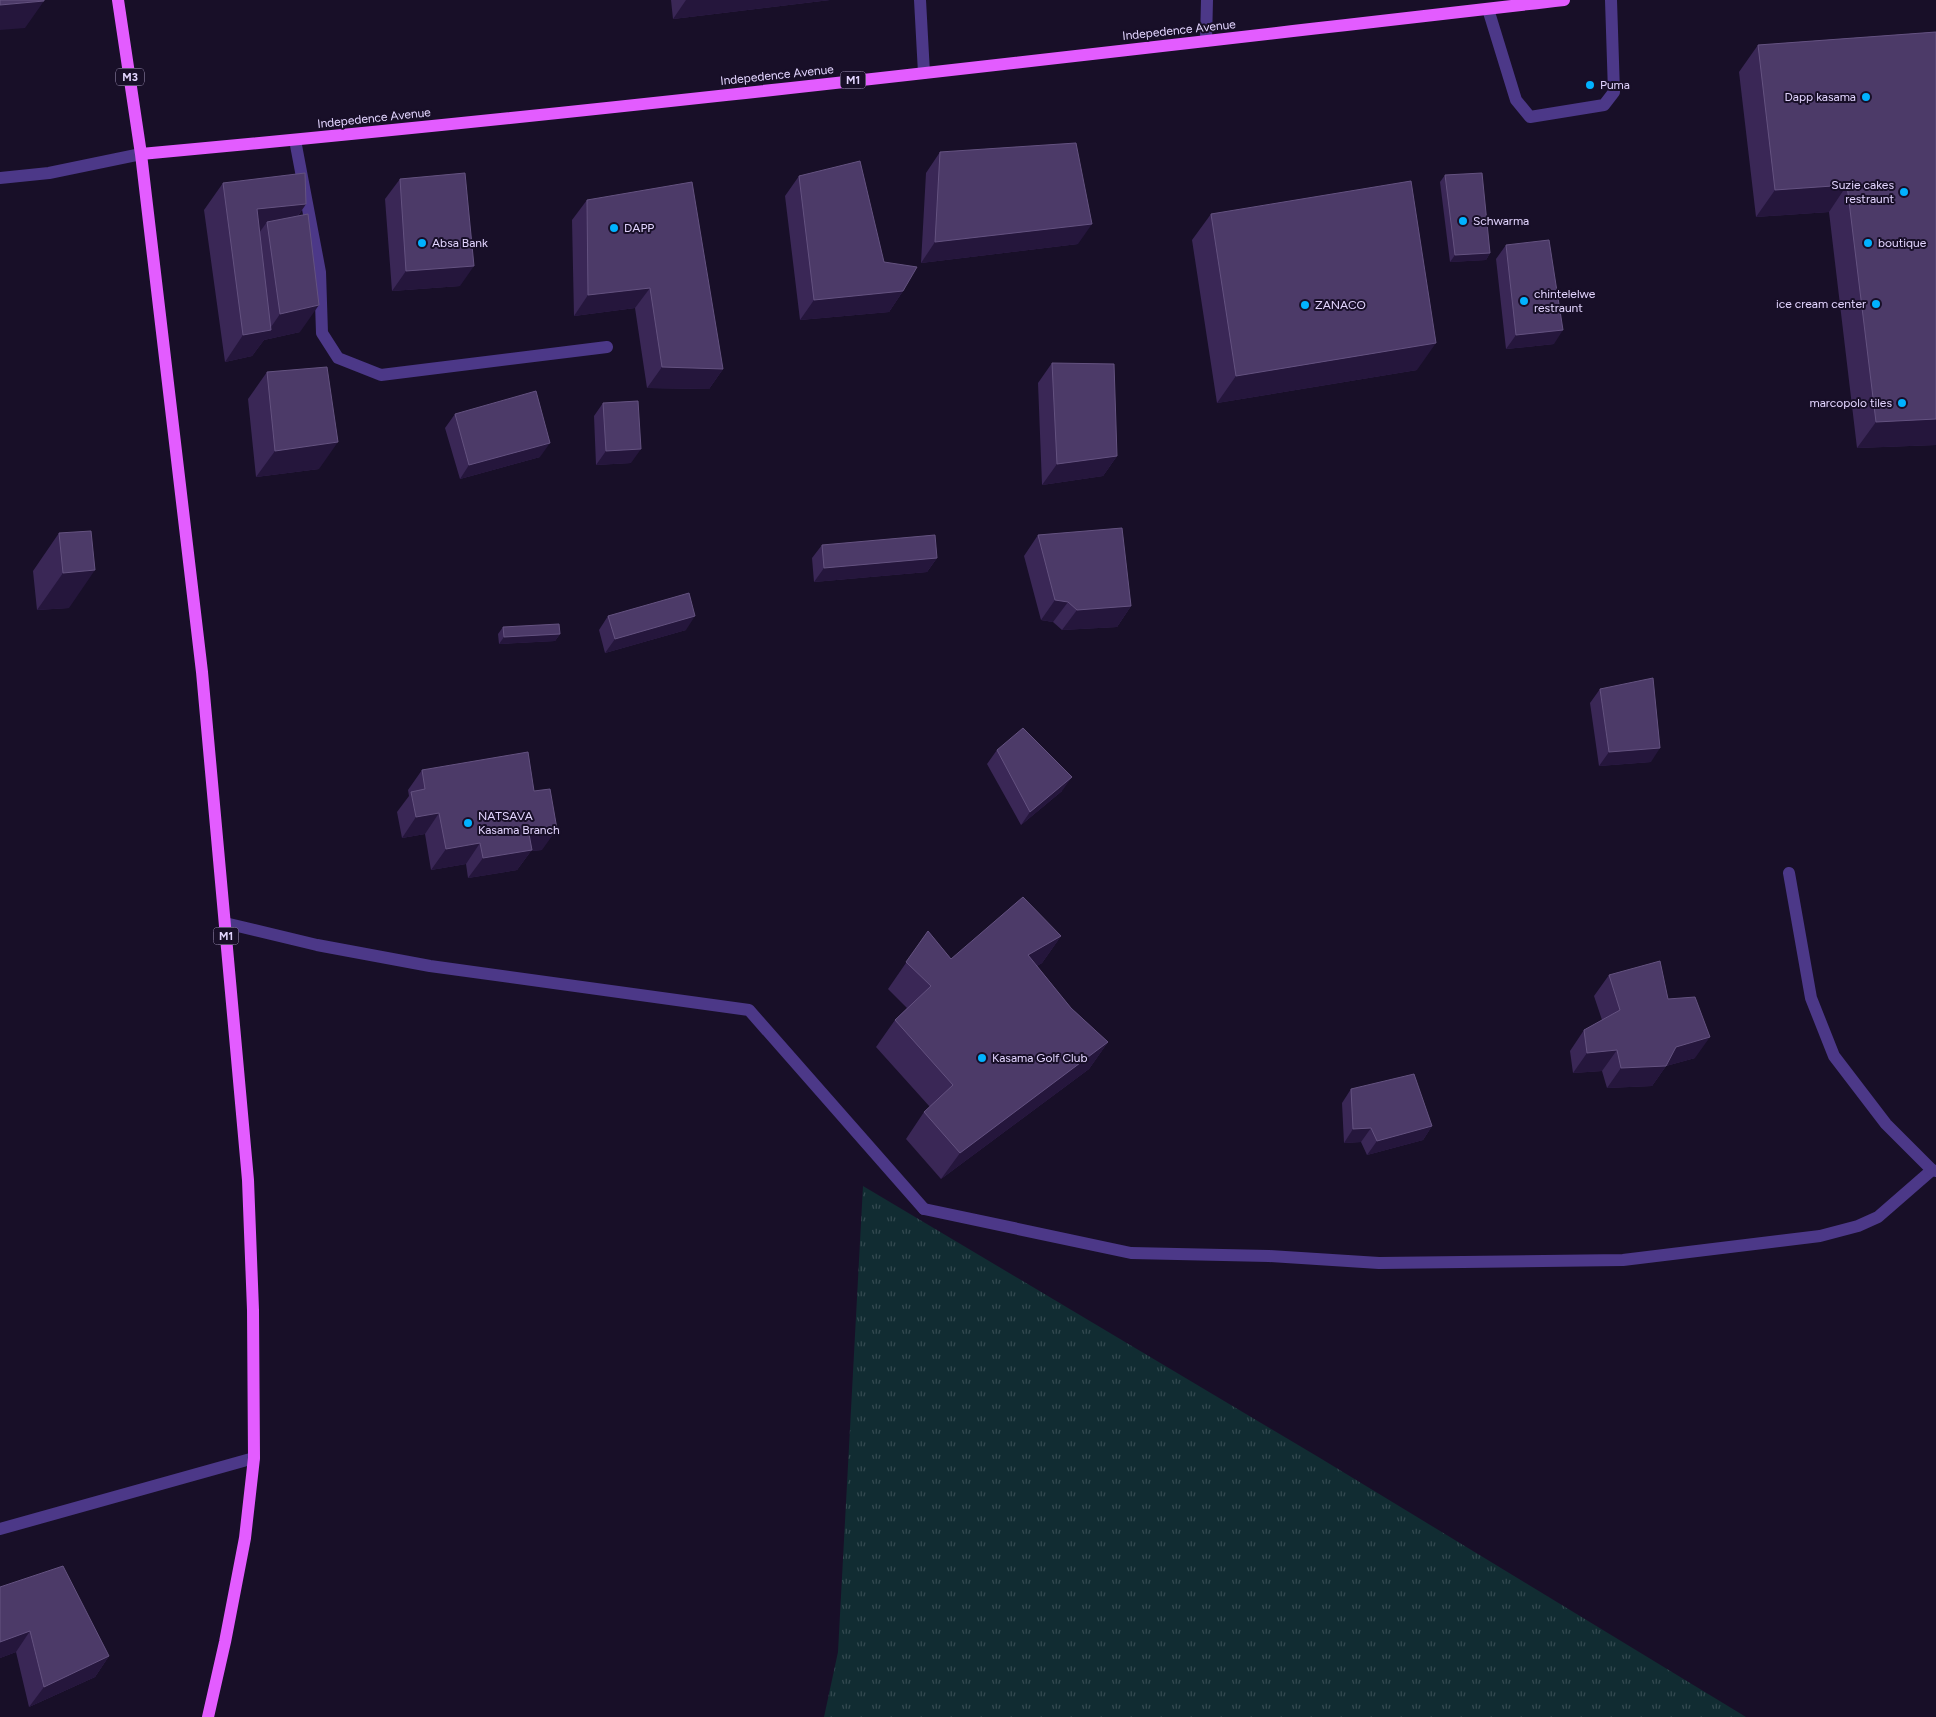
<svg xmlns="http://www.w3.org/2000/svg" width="1936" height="1717" font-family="Figtree,sans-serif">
<defs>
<pattern id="grass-tufts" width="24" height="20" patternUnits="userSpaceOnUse" patternTransform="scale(1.25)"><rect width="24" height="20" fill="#112c32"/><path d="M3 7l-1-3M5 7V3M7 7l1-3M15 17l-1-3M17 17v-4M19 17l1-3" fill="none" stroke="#344a51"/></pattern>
</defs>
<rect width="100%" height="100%" fill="#180f28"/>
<path fill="url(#grass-tufts)" d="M863,1186L1320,1458L1746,1717H824L838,1652Z"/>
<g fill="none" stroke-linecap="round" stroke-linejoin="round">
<path stroke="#4c3888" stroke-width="12" d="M920,0L924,73
M1488,9L1516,100L1530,117L1604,105L1614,92L1611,0
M1206,41L1207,0
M295,140L320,272L322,333L338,358L381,375L607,347
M924,1209L1131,1253L1269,1256L1379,1263L1623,1260L1820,1236L1858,1226L1878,1217L1932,1170"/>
<path stroke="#4c3888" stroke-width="12" d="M0,178L49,173L141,154
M1789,873L1811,998L1834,1056L1886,1124L1932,1170L1936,1171
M225,923L317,945L430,966L749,1010L924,1209
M0,1529L254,1458"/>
<path stroke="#e35cff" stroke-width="12" d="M118,0L141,154L202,672L248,1180L253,1310L254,1458L245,1538L225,1642L208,1717
M141,154C616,111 1090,54 1564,0"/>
</g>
<path fill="#3a2756" d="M671,0H830L673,19Z
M1936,32V445L1857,448L1829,212L1756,217L1739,72L1758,45Z
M940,152L1078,244L921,263L926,173Z
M1445,175L1490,253L1486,260L1450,262L1440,182Z
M799,176L884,262L903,291L889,312L800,320L785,196Z
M400,179L460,286L392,291L385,199Z
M223,183L306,204L298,216L300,332L264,340L252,356L225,362L204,210Z
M587,200L723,369L709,389L647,388L635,308L574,316L572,220Z
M1211,214L1417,370L1217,403L1192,240Z
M1506,245L1554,344L1506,349L1496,259Z
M1052,363L1117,456L1103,476L1042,485L1038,383Z
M267,372L319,469L256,477L248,399Z
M603,403L631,463L596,465L594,416Z
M455,414L540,457L460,479L445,428Z
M59,533L69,608L37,610L33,571Z
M1038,535L1131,606L1117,627L1062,630L1053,622L1041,620L1024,556Z
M822,545L937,558L927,572L814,582L812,558Z
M608,616L686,630L605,653L599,630Z
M503,627L560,634L555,641L499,644L498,634Z
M1600,689L1651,762L1599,766L1590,703Z
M997,750L1062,791L1021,825L987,764Z
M422,770L542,850L531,851L517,870L468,878L466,864L431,870L425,834L402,838L397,812L409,796L408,790Z
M928,931L951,959L1061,936L1042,963L1037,966L1071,1008L1108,1042L1089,1069L941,1179L906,1139L924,1112L930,1107L876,1047L895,1020L907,1008L888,989Z
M1609,975L1668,999L1695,1058L1666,1066L1652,1086L1607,1088L1602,1071L1573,1073L1570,1051L1584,1030L1602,1020L1594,996Z
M1351,1089L1432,1126L1423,1140L1367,1155L1361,1142L1344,1143L1342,1103Z
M0,1587L109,1656L95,1677L29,1707L16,1652L0,1658Z"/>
<path fill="#25163c" d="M686,0H830L673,19Z
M44,1L25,28L0,30V5Z
M1847,185L1829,212L1756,217L1775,190Z
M306,204L287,231L267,222L259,233L257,209Z
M1092,224L1078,244L921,263L935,242Z
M1490,253L1486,260L1450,262L1455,255Z
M474,266L460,286L392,291L406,271Z
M650,288L635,308L574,316L588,295Z
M903,291L889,312L800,320L814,300Z
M319,305L300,332L264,340L252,356L225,362L243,335L269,330L280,314Z
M1563,330L1554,344L1506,349L1516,335Z
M1436,343L1417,370L1217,403L1236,376Z
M662,367L723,369L709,389L647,388Z
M1936,419V445L1857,448L1876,422Z
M338,442L319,469L256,477L275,451Z
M550,443L540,457L460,479L469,465Z
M641,449L631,463L596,465L606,451Z
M1117,456L1103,476L1042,485L1057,464Z
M937,558L927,572L814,582L824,568Z
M95,570L69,608L37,610L63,573Z
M1055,600L1068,602L1053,622L1041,620Z
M1131,606L1117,627L1062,630L1077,610Z
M695,616L686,630L605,653L615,639Z
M560,634L555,641L499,644L504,637Z
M1660,748L1651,762L1599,766L1609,752Z
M1072,777L1062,791L1021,825L1030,812Z
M439,813L425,834L402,838L416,817Z
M557,829L542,850L531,851L517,870L468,878L483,858L529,834Z
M480,843L466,864L431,870L446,849Z
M1061,936L1042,963L1009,982L1028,955Z
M1710,1037L1695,1058L1666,1066L1652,1086L1607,1088L1621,1068L1676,1047Z
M1108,1042L1089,1069L941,1179L960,1153Z
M1617,1050L1602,1071L1573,1073L1587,1053Z
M1432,1126L1423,1140L1367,1155L1377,1141Z
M1371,1128L1361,1142L1344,1143L1353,1129Z
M30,1631L16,1652L0,1658V1642Z
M109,1656L95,1677L29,1707L44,1687Z"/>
<path fill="#4c3a68" stroke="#645280" d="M0,0H44V1L0,5Z
M1936,32V419L1876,422L1847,185L1775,190L1758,45Z
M1076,143L1092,224L935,242L940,152Z
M860,161L884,262L917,267L903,291L814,300L799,176Z
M305,173L306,204L257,209L271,330L243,335L223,183Z
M465,173L474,266L406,271L400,179Z
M1482,173L1490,253L1455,255L1445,175Z
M1411,181L1436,343L1236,376L1211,214Z
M692,182L723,369L662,367L650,288L588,295L587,200Z
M308,214L319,305L280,314L267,222Z
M1549,240L1563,330L1516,335L1506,245Z
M1052,363L1114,364L1117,456L1057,464Z
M327,367L338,442L275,451L267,372Z
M536,391L550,443L469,465L455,414Z
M638,401L641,449L606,451L603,403Z
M1122,528L1131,606L1077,610L1068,602L1055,600L1038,535Z
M91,531L95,570L63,573L59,533Z
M935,535L937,558L824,568L822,545Z
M689,593L695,616L615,639L608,616Z
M559,624L560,634L504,637L503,627Z
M1653,678L1660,748L1609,752L1600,689Z
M1023,728L1072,777L1030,812L997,750Z
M528,752L534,791L550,789L557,829L529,834L532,850L483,858L480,843L446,849L439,813L416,817L411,792L425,789L422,770Z
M1023,897L1061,936L1028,955L1071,1008L1108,1042L960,1153L924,1112L953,1085L895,1020L931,986L906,962L928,931L951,959Z
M1660,961L1668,999L1695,997L1710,1037L1676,1047L1666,1066L1621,1068L1617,1050L1587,1053L1584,1030L1620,1010L1609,975Z
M1414,1074L1432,1126L1377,1141L1371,1128L1353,1129L1351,1089Z
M63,1566L109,1656L44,1687L30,1631L0,1642V1587Z"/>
<g fill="#01b2ff" stroke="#180f28" stroke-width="2">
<circle cx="1590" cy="85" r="5"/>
<circle cx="1866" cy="97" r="5"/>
<circle cx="1904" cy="192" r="5"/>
<circle cx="1463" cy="221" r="5"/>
<circle cx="614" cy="228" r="5"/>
<circle cx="422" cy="243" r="5"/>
<circle cx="1868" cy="243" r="5"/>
<circle cx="1524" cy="301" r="5"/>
<circle cx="1876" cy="304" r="5"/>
<circle cx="1305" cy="305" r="5"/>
<circle cx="1902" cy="403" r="5"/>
<circle cx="468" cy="823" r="5"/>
<circle cx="982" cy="1058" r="5"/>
</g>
<g text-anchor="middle" stroke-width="4" stroke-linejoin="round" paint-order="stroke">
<g fill="#180f28" stroke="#a69abe" stroke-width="1">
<rect x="116" y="68.5" width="28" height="17" rx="4"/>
<rect x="840.5" y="71.5" width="25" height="17" rx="4"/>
<rect x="213.5" y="927.5" width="25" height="17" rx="4"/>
</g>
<g font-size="11" font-weight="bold" fill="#e3d5ff">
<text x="130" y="81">M3</text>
<text x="853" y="84">M1</text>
<text x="226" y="940">M1</text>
</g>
<g font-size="12" fill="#e3d5ff" stroke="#180f28">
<text transform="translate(1179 30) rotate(-6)" y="4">Indepedence Avenue</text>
<text transform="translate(777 75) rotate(-6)" y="4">Indepedence Avenue</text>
<text transform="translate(374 118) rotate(-6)" y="4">Indepedence Avenue</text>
</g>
<g font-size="12" fill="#e3d5ff" stroke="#180f28" text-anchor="start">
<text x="1600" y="89">Puma</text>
<text x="1856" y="101" text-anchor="end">Dapp kasama</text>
<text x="1894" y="189" text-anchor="end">Suzie cakes<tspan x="1894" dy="14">restraunt</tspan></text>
<text x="1473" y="225">Schwarma</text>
<text x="624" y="232">DAPP</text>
<text x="432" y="247">Absa Bank</text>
<text x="1878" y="247">boutique</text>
<text x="1534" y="298">chintelelwe<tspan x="1534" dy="14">restraunt</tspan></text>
<text x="1866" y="308" text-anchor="end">ice cream center</text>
<text x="1315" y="309">ZANACO</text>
<text x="1892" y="407" text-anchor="end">marcopolo tiles</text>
<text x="478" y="820">NATSAVA<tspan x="478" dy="14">Kasama Branch</tspan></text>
<text x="992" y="1062">Kasama Golf Club</text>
</g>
</g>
</svg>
